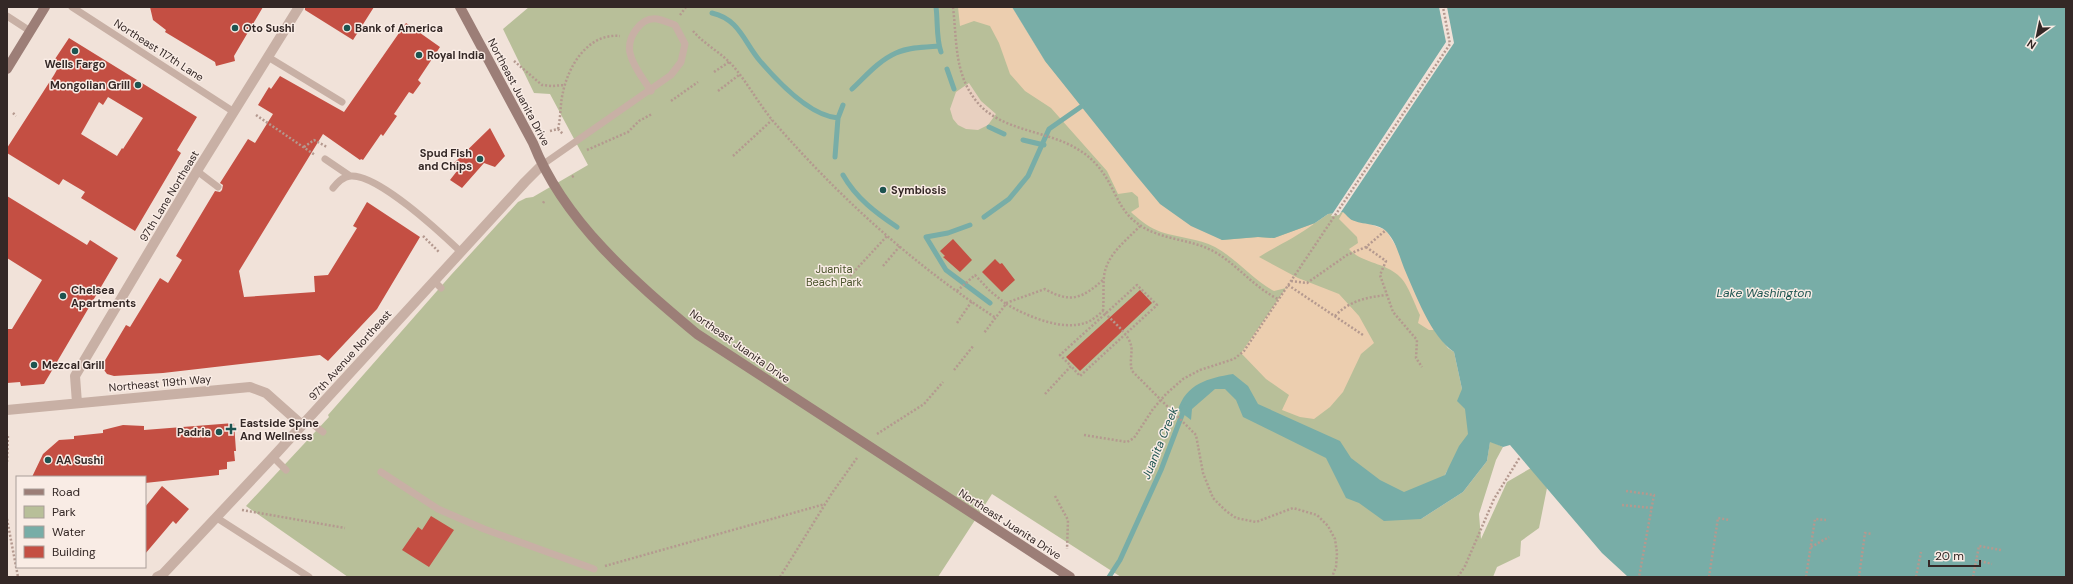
<svg xmlns="http://www.w3.org/2000/svg" width="2073" height="584" font-family="'DM Sans',sans-serif">
<rect width="100%" height="100%" fill="#f1e2d9"/>
<path fill="#b8bf99" d="M529,7H1012L1045,61L1315,223L1328,214L1343,212L1397,248L1419,301L1434,330L1448,348L1454,352L1462,389L1475,433L1447,471L1421,519L1463,492L1487,461L1490,441L1503,447L1496,460L1479,514L1481,539L1507,482L1531,468L1547,488L1539,528L1521,541L1520,556L1497,567L1493,577H1121L992,494L938,577H348L246,506L329,417L328,415L451,275L518,202L526,198L533,197L588,165L550,94L534,93L503,29Z"/>
<path fill="#ecceaf" d="M958,7H1012L1045,61L1090,115L1222,240L1258,237L1274,238L1315,223C1297,237 1278,245 1259,257L1298,278L1339,294L1359,316L1374,343L1361,354L1343,392L1330,407L1314,419L1300,417L1282,410L1289,395L1266,379L1241,353L1286,288L1274,291C1252,279 1237,259 1215,247C1198,238 1179,238 1161,232C1150,228 1141,221 1133,214L1131,212L1139,207L1138,197L1132,192L1118,194L1107,171L1051,108L1025,91L1010,74L999,43L990,26L974,21L960,26Z
M1343,212L1352,220L1367,223L1386,230L1397,248L1419,301L1434,330H1429L1418,323L1420,315C1415,305 1408,284 1400,277C1387,263 1361,263 1349,249L1358,243L1357,237L1339,219Z"/>
<path fill="#e8d0c0" d="M969,83L981,101L996,114L988,125L978,130L966,129L958,125L953,119L950,109L956,92Z"/>
<path fill="#78ada7" d="M1012,7H2066V577H1630L1627,576L1602,553L1510,445L1503,447L1490,442L1487,461L1463,492L1421,519L1384,521L1359,503L1346,498L1326,458L1243,417L1236,400L1225,389H1215L1192,409L1191,420L1178,410C1186,384 1208,378 1233,374L1248,386L1258,404L1340,441L1351,458L1380,480L1404,492L1445,475L1459,446L1468,434L1465,409L1457,401L1462,389L1454,352C1431,337 1415,293 1404,268C1399,255 1396,242 1387,232C1379,223 1362,225 1352,220C1349,219 1346,214 1343,212L1328,214L1315,223L1274,238L1258,237L1222,240L1191,226L1160,204L1135,174L1045,61Z"/>
<path fill="#f1e2d9" d="M1439,7H1447L1454,43L1339,215L1331,216L1446,42Z"/>
<g fill="none" stroke-linecap="round" stroke-linejoin="round">
<path stroke="#78ada7" stroke-width="5" d="M936,7C938,22 936,38 941,52
M712,13C739,19 744,42 760,61C778,82 810,116 838,118
M947,69L954,89
M852,89C865,77 878,61 896,53C909,47 925,47 939,46
M989,127L1004,134
M1023,140L1044,145
M835,157L838,118L843,105
M843,175C856,198 876,213 897,227
M984,217L1009,199L1028,176L1049,129L1082,106
M970,225L948,233L926,237L946,270L990,303
M1109,577L1120,560L1161,470L1185,407"/>
</g>
<path fill="#c44f43" fill-rule="evenodd" d="M150,7H263L234,56L235,61L216,66L215,62L165,32L166,30L153,20Z
M305,7H374L353,40L305,10Z
M406,23L440,47L418,80L421,83L413,94L409,92L394,114L397,116L383,136L381,134L363,160L361,159L360,160L323,134L239,271L244,297L315,292L314,276L328,275L357,228L353,226L367,202L420,237L377,309L328,361L320,355L163,373L114,376L107,374L104,370V362L126,325L130,327L160,278L168,283L182,260L176,256L215,191L220,192L222,190L223,185L220,183L248,139L255,143L273,114L258,105L269,87L271,89L280,76L344,112Z
M69,38L197,117L177,150L181,153L135,231L81,198L85,192L63,179L59,185L7,153V148L54,75L59,66L53,62ZM108,97L143,118L123,149L122,148L117,156L81,134L99,102L103,105Z
M490,128L505,156L495,167L484,163L462,188L450,180L457,171L453,164Z
M7,196L87,245L90,240L118,258L44,384L21,386L20,382L7,383V329H12L42,280L7,258Z
M953,239L972,260L960,272L943,257L945,256L940,251Z
M995,259L1000,264L1002,263L1015,280L1002,292L982,272Z
M1140,290L1152,303L1080,371L1066,357Z
M234,423L236,451H234L235,461L227,462V469L219,470V475L145,483V477H32L43,454L59,440L74,439V436L103,433V430L123,425L144,426V430Z
M162,486L189,509L176,524L173,521L145,554V507Z
M431,516L454,530L429,567L402,550L418,527L422,530Z"/>
<g fill="none" stroke-linecap="round" stroke-linejoin="round">
<path stroke="#b4998f" stroke-width="2.5" stroke-dasharray="2 2" stroke-linecap="butt" d="M953,7C957,41 954,74 977,102C1002,132 1048,130 1079,150C1089,156 1097,164 1103,173C1114,188 1118,206 1132,219C1156,241 1186,237 1213,251C1237,264 1252,286 1278,299
M680,15L686,7
M693,31C705,45 722,53 734,67C748,84 759,104 773,121C838,196 912,264 996,318
M514,61L542,85L552,86L565,85
M714,72L729,62
M718,91L739,75
M671,101L698,82
M13,113L16,116
M256,115L315,155
M558,129C561,117 560,104 563,92C569,64 589,33 620,36
M558,129L563,134
M550,131L558,129
M304,147L314,140L327,147
M587,150L628,132L639,121L652,114
M733,156L772,120
M572,177L575,175
M543,203L545,200
M423,236L439,252
M1366,247L1386,261L1380,275L1393,312L1417,340L1416,358L1422,367
M883,266L900,246
M850,276L887,236
M1291,281L1307,283L1347,255L1366,247L1386,230
M1288,285L1363,335
M957,291L975,275L990,291L1006,304L984,333
M1006,303L1045,289C1071,304 1083,298 1104,279
M1006,304C1027,316 1061,331 1085,323C1092,321 1098,315 1103,311C1111,320 1128,333 1131,345C1133,352 1129,360 1132,371L1196,435L1203,473L1213,498L1226,511L1236,518L1256,522L1293,508L1317,515L1328,526L1335,539L1337,553L1336,567L1332,577
M1103,311C1104,299 1103,288 1104,276C1107,254 1126,241 1140,226
M1335,316C1349,301 1367,297 1387,295
M957,323L972,301
M954,370L974,345
M1045,394L1071,366L1080,376L1157,305L1137,285L1060,355L1071,366
M877,434L924,404L943,382
M1084,435L1127,442L1134,438L1153,409L1166,394L1183,379L1200,370L1234,359L1244,351L1450,44L1443,7
M7,462L8,434
M1626,491L1654,495L1639,577
M1055,496L1068,520L1067,549
M1622,505L1652,508
M242,510L345,528
M7,519L18,577
M1811,547L1829,537
M1976,560L1992,564
M605,566L825,504
M780,577L832,493L857,458
M1458,577L1465,566L1494,499L1520,457
M1709,577L1718,518L1729,520
M1806,577L1815,519L1826,520
M1859,577L1865,533L1872,534
M1916,577L1921,552
M1973,577L1979,546L2001,550"/>
<path stroke="#c8b0a5" stroke-width="7" d="M72,7L234,112
M7,16L30,31
M268,57L342,102
M325,159L350,176
M542,165L671,75L681,62L685,44L675,25C669,23 663,20 657,19C640,17 627,38 630,53C633,67 644,80 651,91
M197,171L218,187
M333,188C337,183 342,177 350,176C377,173 441,233 461,252
M434,281L441,288
M307,420L323,432
M273,457L286,470
M381,472L438,509L484,529L594,569
M217,518L309,577"/>
<path stroke="#c8b0a5" stroke-width="10" d="M77,403L75,376L197,171L299,7
M7,410L250,387L266,393L302,425
M157,577L163,574L273,457L525,182L542,165"/>
<path stroke="#9c7e77" stroke-width="10" d="M460,7L533,143C564,222 634,281 697,334L1070,577
M7,69L45,7"/>
</g>
<g fill="#1d5450" stroke="#f9ece5" stroke-width="1.5">
<circle cx="235" cy="28" r="4"/>
<circle cx="347" cy="28" r="4"/>
<circle cx="75" cy="51" r="4"/>
<circle cx="419" cy="55" r="4"/>
<circle cx="138" cy="85" r="4"/>
<circle cx="480" cy="159" r="4"/>
<circle cx="883" cy="190" r="4"/>
<circle cx="63" cy="296" r="4"/>
<circle cx="34" cy="365" r="4"/>
<path d="M229 423h4v4h4v4h-4v4h-4v-4h-4v-4h4z"/>
<circle cx="219" cy="432" r="4"/>
<circle cx="48" cy="460" r="4"/>
</g>
<g text-anchor="middle" stroke-width="3" stroke-linejoin="round" paint-order="stroke">
<g font-size="11" font-weight="bold" fill="#342826" stroke="#f9ece5" text-anchor="start">
<text x="243" y="32">Oto Sushi</text>
<text x="355" y="32">Bank of America</text>
<text x="427" y="59">Royal India</text>
<text x="75" y="68" text-anchor="middle">Wells Fargo</text>
<text x="130" y="89" text-anchor="end">Mongolian Grill</text>
<text x="472" y="157" text-anchor="end">Spud Fish<tspan x="472" dy="13">and Chips</tspan></text>
<text x="891" y="194">Symbiosis</text>
<text x="71" y="294">Chelsea<tspan x="71" dy="13">Apartments</tspan></text>
<text x="42" y="369">Mezcal Grill</text>
<text x="240" y="427">Eastside Spine<tspan x="240" dy="13">And Wellness</tspan></text>
<text x="211" y="436" text-anchor="end">Padria</text>
<text x="56" y="464">AA Sushi</text>
</g>
<g font-size="11" fill="#342826" stroke="#f9ece5">
<text transform="translate(159 50) rotate(33)" y="4">Northeast 117th Lane</text>
<text transform="translate(519 92) rotate(62)" y="4">Northeast Juanita Drive</text>
<text transform="translate(169 196) rotate(-59)" y="4">97th Lane Northeast</text>
<text transform="translate(740 346) rotate(35)" y="4">Northeast Juanita Drive</text>
<text transform="translate(350 355) rotate(-48)" y="4">97th Avenue Northeast</text>
<text transform="translate(160 383) rotate(-5)" y="4">Northeast 119th Way</text>
<text transform="translate(1010 524) rotate(33)" y="4">Northeast Juanita Drive</text>
</g>
<g font-size="11" fill="#49522a" stroke="#f9ece5">
<text x="834" y="273">Juanita<tspan x="834" dy="13">Beach Park</tspan></text>
</g>
<g font-size="12" font-style="italic" fill="#1d5450" stroke="#f9ece5">
<text x="1764" y="297">Lake Washington</text>
<text transform="translate(1160 443) rotate(-68)" y="4">Juanita Creek</text>
</g>
</g>
<rect width="2073" height="584" fill="none" stroke="#342826" stroke-width="16"/>
<rect x="16" y="476" width="130" height="92" fill="#f9ece5" stroke="#aa9e99"/>
<rect x="24" y="489" width="20" height="6" fill="#9c7e77" stroke="#aa9e99"/>
<text x="52" y="496" font-size="12" fill="#342826">Road</text>
<rect x="24" y="506" width="20" height="12" fill="#b8bf99" stroke="#aa9e99"/>
<text x="52" y="516" font-size="12" fill="#342826">Park</text>
<rect x="24" y="526" width="20" height="12" fill="#78ada7" stroke="#aa9e99"/>
<text x="52" y="536" font-size="12" fill="#342826">Water</text>
<rect x="24" y="546" width="20" height="12" fill="#c44f43" stroke="#aa9e99"/>
<text x="52" y="556" font-size="12" fill="#342826">Building</text>
<g transform="translate(2037 36) rotate(213)" stroke="#f9ece5" stroke-width="3" paint-order="stroke">
<path d="M0-3L7 15L0 10L-7 15Z" fill="#342826"/>
<text y="-6" font-size="11" font-weight="bold" text-anchor="middle" fill="#342826">N</text>
</g>
<path d="M1929 560v6h51v-6" fill="none" stroke="#342826" stroke-width="2"/>
<text x="1935" y="560" font-size="12" fill="#342826" stroke="#f9ece5" stroke-width="3" paint-order="stroke">20 m</text>
</svg>
